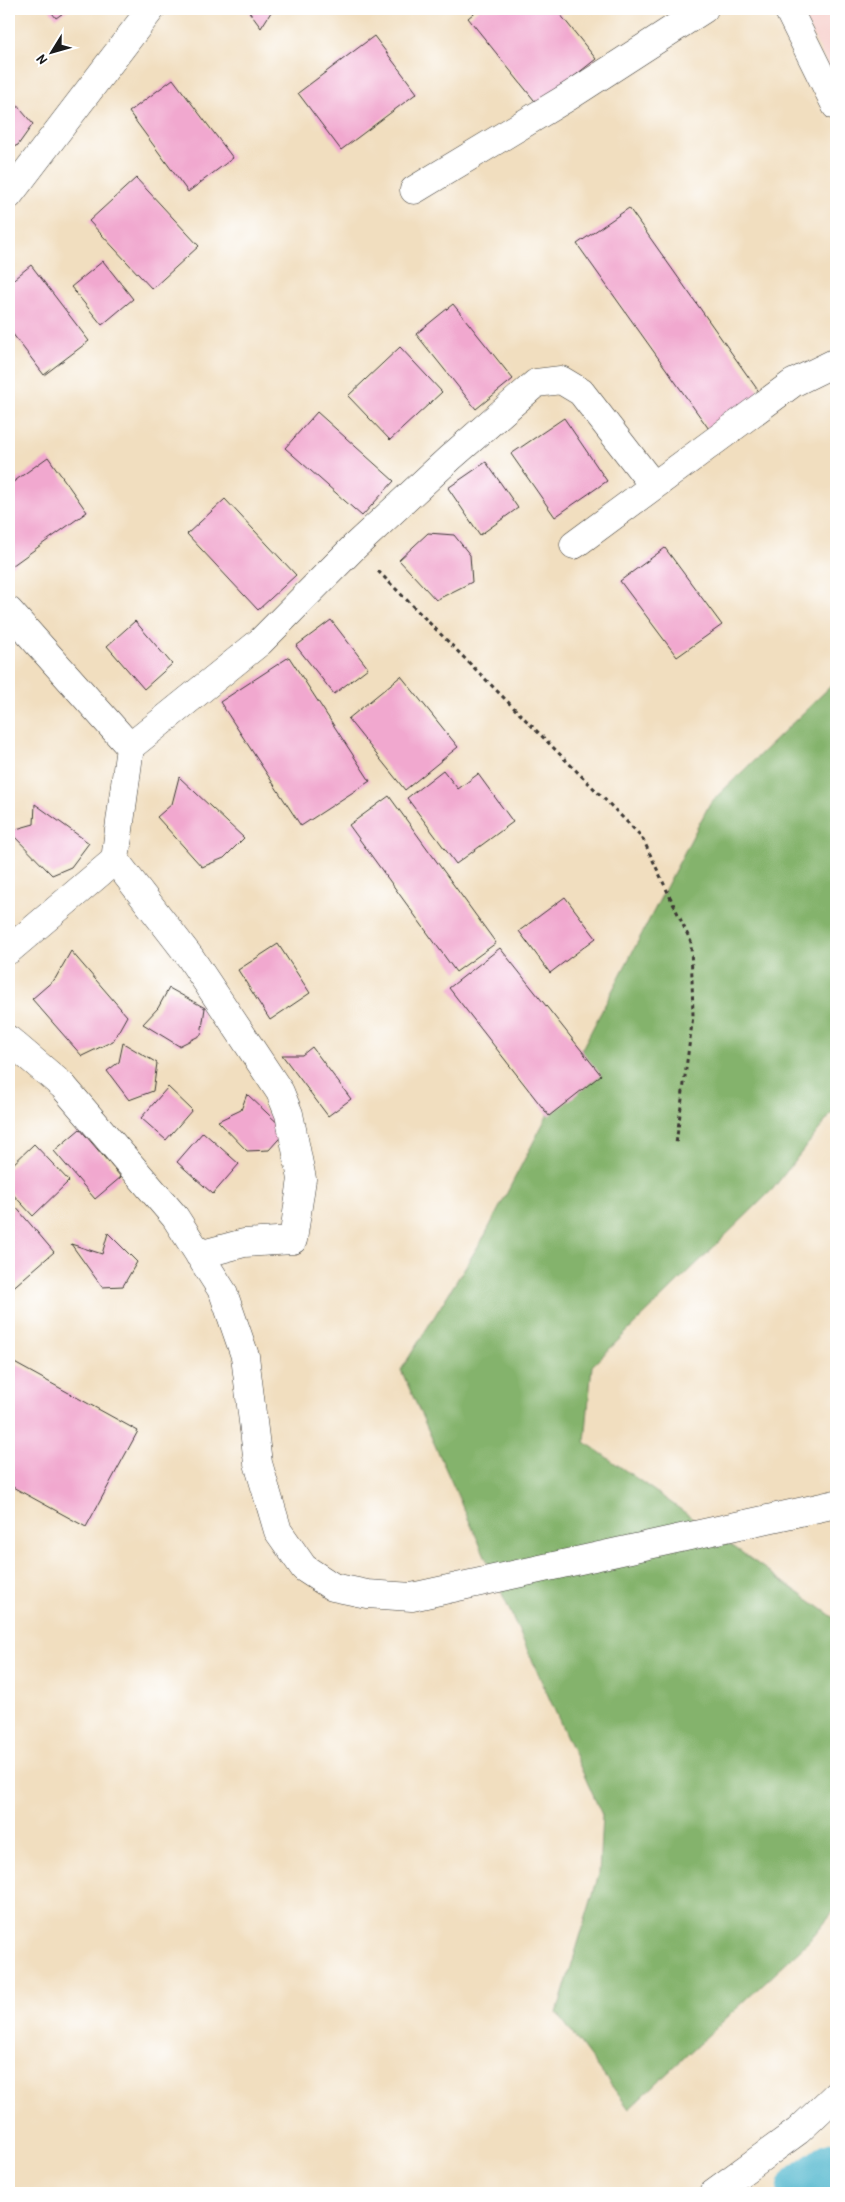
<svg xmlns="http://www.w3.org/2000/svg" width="845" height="2202" font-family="'Patrick Hand',sans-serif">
<rect width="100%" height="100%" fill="#fff"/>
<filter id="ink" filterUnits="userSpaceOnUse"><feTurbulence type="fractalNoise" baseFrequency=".02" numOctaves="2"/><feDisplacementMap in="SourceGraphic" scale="10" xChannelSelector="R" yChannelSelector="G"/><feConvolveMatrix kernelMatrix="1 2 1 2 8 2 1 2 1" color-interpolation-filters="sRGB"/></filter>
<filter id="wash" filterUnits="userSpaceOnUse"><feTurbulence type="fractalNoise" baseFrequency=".0096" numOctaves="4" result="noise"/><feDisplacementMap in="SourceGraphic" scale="20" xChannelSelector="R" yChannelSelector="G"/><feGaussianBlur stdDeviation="1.12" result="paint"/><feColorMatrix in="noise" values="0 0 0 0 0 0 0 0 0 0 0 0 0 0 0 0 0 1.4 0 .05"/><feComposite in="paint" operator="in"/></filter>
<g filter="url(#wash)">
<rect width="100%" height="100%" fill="#f1debf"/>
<path fill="#f7d0cc" d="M800,9H836V82Z"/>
<path fill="#84b36c" stroke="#506844" d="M836,681V1108L772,1190L592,1366L585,1442L836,1619V1908L808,1942L629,2109L557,2013L599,1874L602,1815L401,1370L485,1235L710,803Z"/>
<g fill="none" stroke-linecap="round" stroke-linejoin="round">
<path stroke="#4eb5cc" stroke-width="66" d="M810,2193L836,2174"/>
</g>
<g id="blocks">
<path fill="#f1a8cf" d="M49,9H69L56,18Z
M247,9H273L261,28Z
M479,9H556L596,59L538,105L468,18Z
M374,36L417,93L341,150L298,93Z
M173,79L233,158L188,192L129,112Z
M9,96L33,124L18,145L9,149Z
M136,178L199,246L152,289L89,221Z
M629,208L762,396L711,432L577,244Z
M103,261L133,299L102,325L71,287Z
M31,265L89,341L44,375L9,329V283Z
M453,304L513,379L476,409L416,334Z
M400,347L442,392L390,440L348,396Z
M317,412L394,481L362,516L285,448Z
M564,418L607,481L555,517L511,454Z
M48,457L87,512L9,568V485Z
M486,462L518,508L480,535L448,488Z
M225,499L296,575L258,610L187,534Z
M428,533L454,535L470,555L472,582L436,600L399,560Z
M665,548L722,625L677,657L620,581Z
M331,620L368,668L334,694L296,646Z
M135,621L172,664L144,689L107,646Z
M289,657L370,781L301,826L220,702Z
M401,676L458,747L405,790L348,719Z
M443,770L458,789L478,774L513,822L456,864L407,798Z
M179,777L244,838L224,858L202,867L157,817L172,804Z
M389,796L496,943L456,972L349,825Z
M35,804L89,843L71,867L52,875L9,831L34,824Z
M565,897L596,938L550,973L519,931Z
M278,944L310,993L270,1020L238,970Z
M500,948L601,1075L549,1116L449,988Z
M71,951L127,1016L113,1041L82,1056L32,999L55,979Z
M169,988L205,1008L201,1035L179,1046L143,1024L158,1008Z
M123,1043L157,1063L153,1091L129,1100L107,1071L119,1062Z
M312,1047L351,1099L328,1116L282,1055H302Z
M168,1087L192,1110L166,1140L141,1118Z
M247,1094L286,1131L269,1150L247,1151L218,1121L241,1110Z
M80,1129L121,1177L95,1199L54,1151Z
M203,1132L239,1164L213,1194L177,1162Z
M34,1144L69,1181L33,1216L9,1190V1168Z
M15,1206L54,1252L9,1291V1212Z
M108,1233L137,1262L123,1286L102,1287L71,1244L102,1254Z
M9,1360L138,1431L86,1527L9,1485Z"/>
</g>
</g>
<g filter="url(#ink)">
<use href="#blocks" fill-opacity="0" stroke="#3c3934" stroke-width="1"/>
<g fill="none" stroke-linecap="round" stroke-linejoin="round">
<g stroke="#3c3934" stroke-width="29">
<path id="minor" d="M788,9L836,106
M414,190L568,97L704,9
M9,195L151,9
M574,545L793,383L836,362
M9,611L130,747
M115,860L130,747L260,642L354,547L450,458L536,383L561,380L581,392L653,485
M9,950L115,860L190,957L280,1092L289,1114L302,1179L293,1240L244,1243L199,1255
M9,1040L63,1086L175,1217L223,1292L245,1356L258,1463L278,1531L304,1568L333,1587L367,1594L412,1597L836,1504
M713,2193L798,2131L836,2095"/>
</g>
<path stroke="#3c3934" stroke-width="3" stroke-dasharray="4 4" stroke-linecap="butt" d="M378,571L642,837L691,942L693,1016L676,1144"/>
<use href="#minor" stroke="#fff" stroke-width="28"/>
</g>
</g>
<rect width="845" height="2202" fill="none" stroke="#fff" stroke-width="30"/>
<g transform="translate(52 52) rotate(233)" stroke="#ffffff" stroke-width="4" paint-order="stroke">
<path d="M0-4L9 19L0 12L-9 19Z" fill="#1c1c1c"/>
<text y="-8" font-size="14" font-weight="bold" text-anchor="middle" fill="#1c1c1c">N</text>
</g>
</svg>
